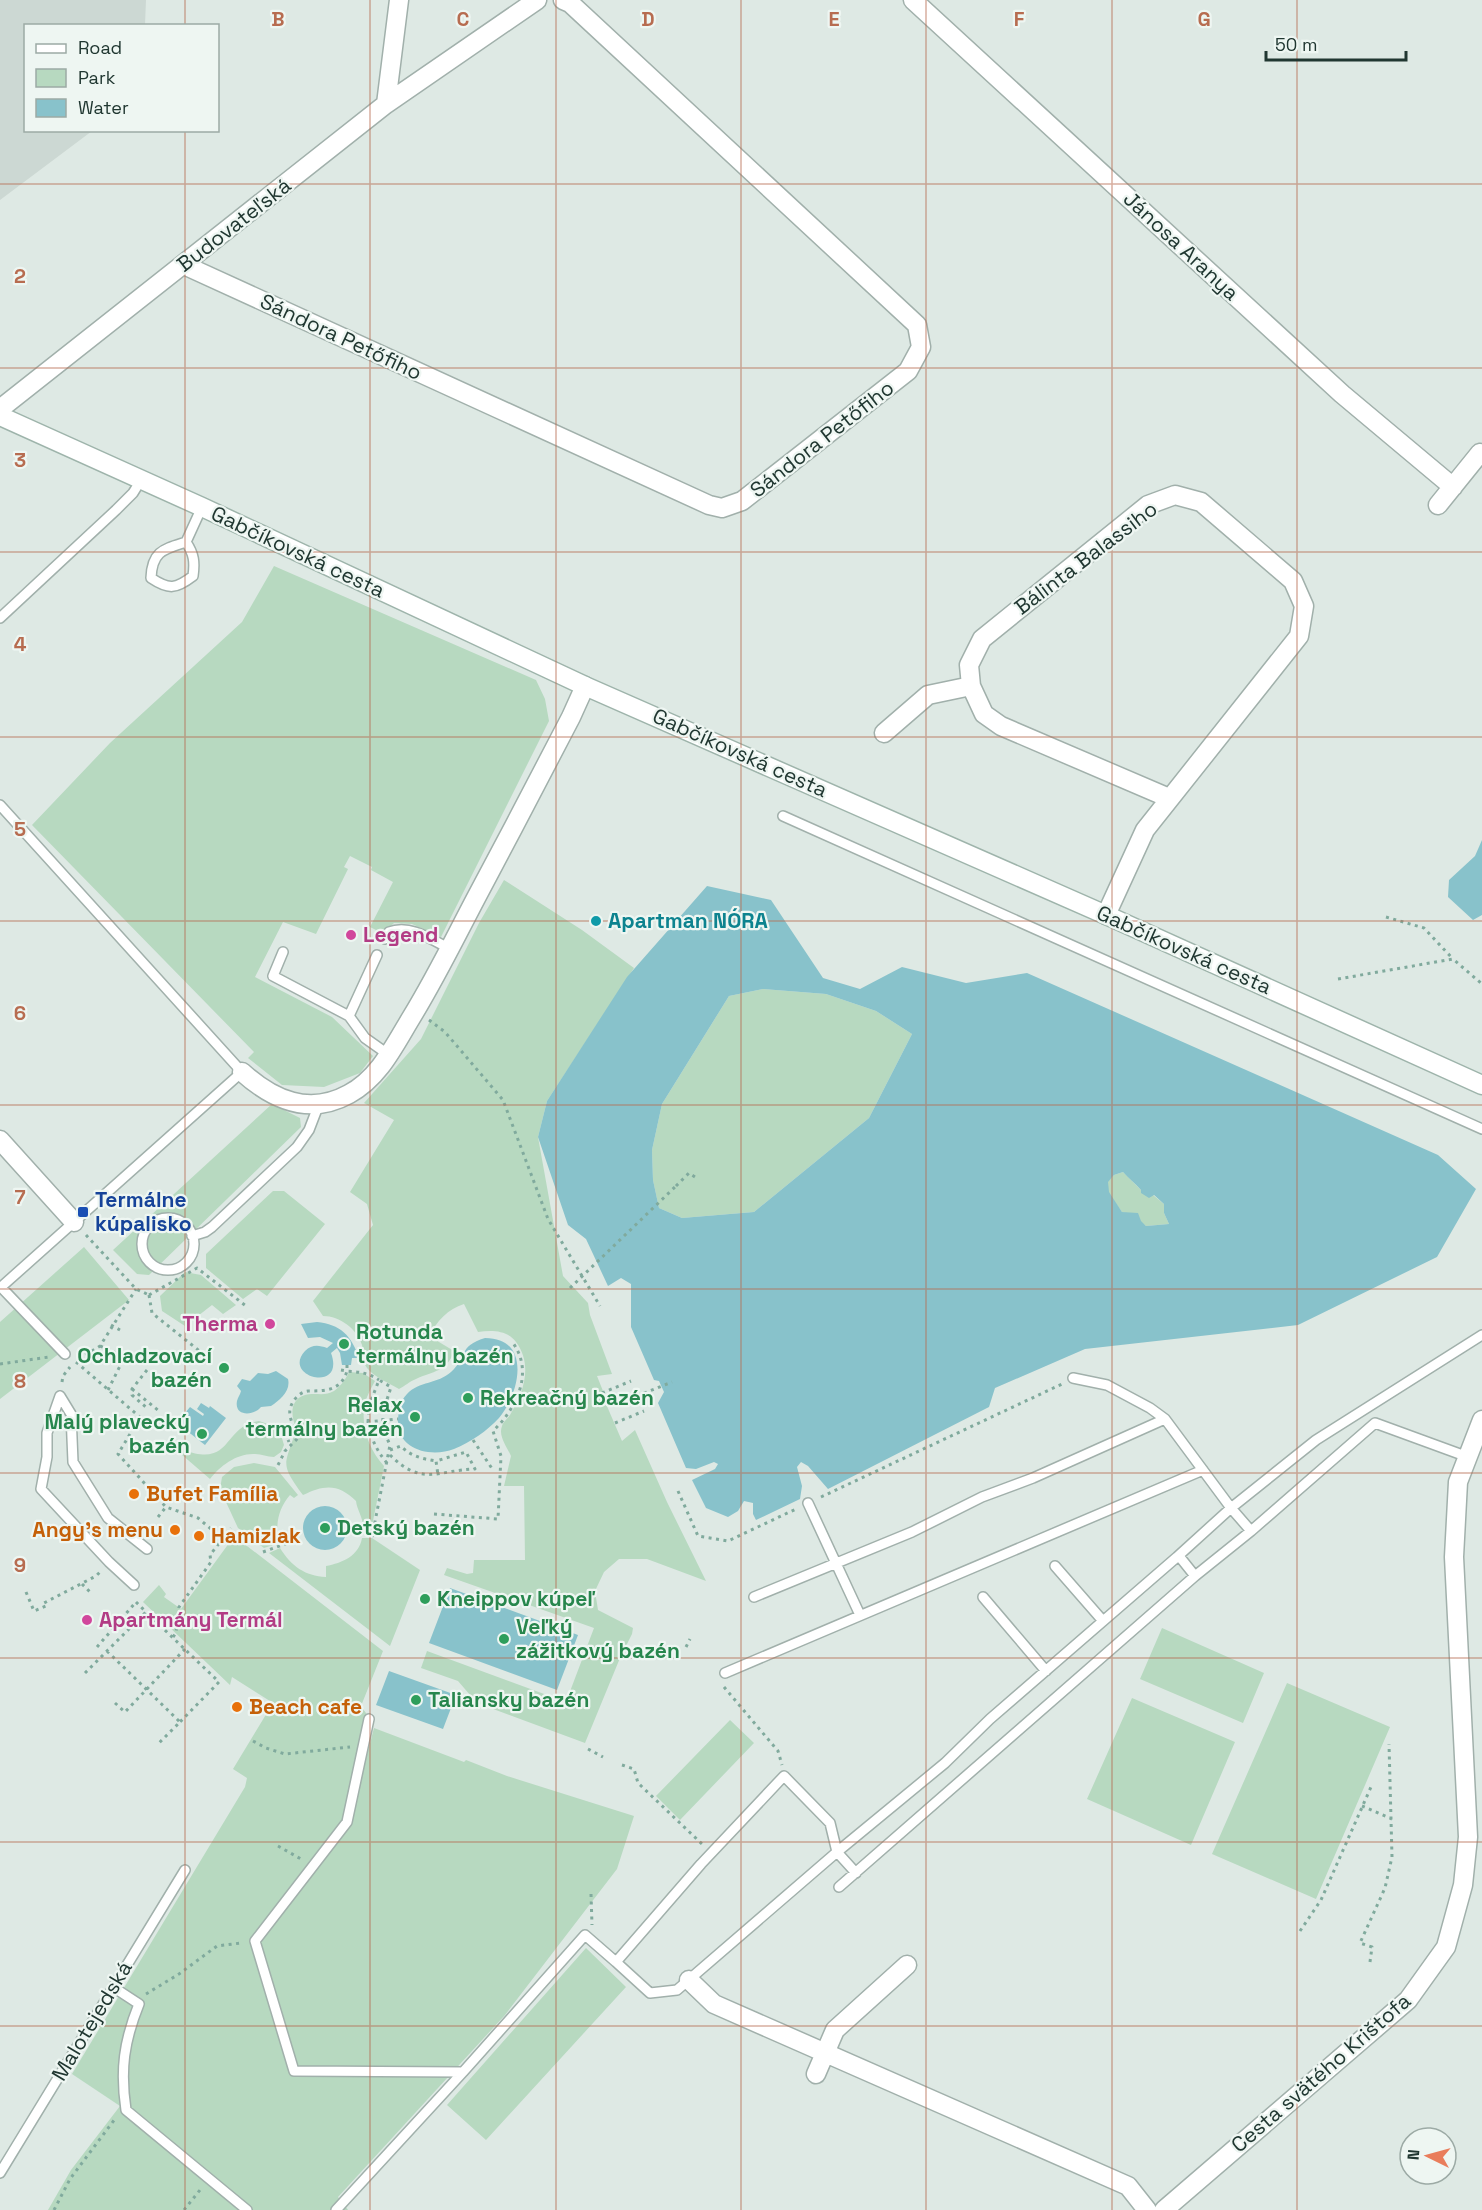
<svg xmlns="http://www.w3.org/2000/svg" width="1482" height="2210" font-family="'Space Grotesk',sans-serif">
<rect width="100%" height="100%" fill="#dee9e4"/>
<path fill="#ccd8d3" d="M0,0H146L145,25L26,26V130L92,131L0,200Z"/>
<path fill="#b7d9c0" d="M274,566L536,680L545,699L549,721L441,937L412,924L394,923L380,937L374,934L376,930L370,927L393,882L371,870L372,867L350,856L344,867L348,869L316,934L283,922L255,977L332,1017L373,1056L360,1073L324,1087L282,1085L248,1058L254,1052L32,825L110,743L242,622Z
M504,880L582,930L634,968L547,1101L538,1137L563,1276L588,1303L590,1315L612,1374L597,1376L603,1391L602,1392L603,1397L622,1441L635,1430L667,1502L706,1581L647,1559H619L604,1572L595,1591L598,1610L633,1628L632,1634L620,1658L585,1743L477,1703L458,1681L421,1668L427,1651L566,1702L594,1628L444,1575L447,1568L467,1574L473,1573L474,1560H525L524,1486H504L511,1456C507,1447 498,1436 502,1426C503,1422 508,1418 510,1415C524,1392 533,1365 516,1342C507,1330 492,1330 478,1332L464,1304C448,1309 437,1321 429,1336L454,1351C447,1372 433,1371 416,1379C410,1381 405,1386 399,1389C389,1383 374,1377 367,1368C362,1362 364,1353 362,1345C357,1329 340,1316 323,1316L313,1301L373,1225L367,1204L350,1192L394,1120L364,1103L421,1039L479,923Z
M763,989L826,994L876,1011L912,1034L869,1118L754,1212L682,1218L659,1208L653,1180L652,1150L662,1104L729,996Z
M272,1104L300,1118L301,1127L149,1275L137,1274L113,1250Z
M1123,1172L1141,1190L1153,1195L1164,1204V1213L1169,1224L1146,1226L1130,1214L1122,1212L1108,1192V1181L1114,1175Z
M273,1191H284L325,1224L267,1296L257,1289L243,1299L206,1268V1254Z
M84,1247L129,1300L0,1399V1322Z
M185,1272L201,1275L236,1305L223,1314L212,1305L185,1326L162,1311L160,1296Z
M349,1372L363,1373L375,1381C371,1388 367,1396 365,1403C360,1426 369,1450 384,1466L371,1531L363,1527C363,1517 357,1510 356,1501C339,1484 325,1484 303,1495C277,1460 287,1465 296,1428C291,1416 289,1400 305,1395C315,1392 324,1397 334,1391C340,1387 346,1379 349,1372Z
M259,1421L274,1426L278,1435H281L284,1445L281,1452L274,1457C267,1457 262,1454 255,1454C237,1453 220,1466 210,1479L181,1454L183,1450C234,1468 221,1427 259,1421Z
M254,1463L275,1467L298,1495L294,1498L290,1495C278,1509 275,1525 279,1543L264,1548L238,1528L220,1489L222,1477L234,1467Z
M362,1538H372L420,1570L390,1646L269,1553L280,1548C291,1566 305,1576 326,1577V1566C342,1563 359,1556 362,1538Z
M232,1539H238L383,1651L361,1706L368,1716L349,1793H357L374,1728L464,1762L466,1760L507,1776L634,1816L617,1869L505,2015L338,2197L348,2210H48L71,2170L120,2106L72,2074L245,1787L247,1778L233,1769L273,1703L232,1677L230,1685L143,1602L159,1585L166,1594L164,1597L181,1609Z
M1162,1628L1264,1673L1243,1723L1140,1679Z
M1287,1683L1390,1727L1316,1899L1212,1854Z
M1132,1698L1235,1742L1191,1845L1087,1799Z
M730,1720L754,1743L680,1820L656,1796Z
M586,1948L626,1987L486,2140L447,2105Z"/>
<path fill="#88c2cb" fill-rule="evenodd" d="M1482,840V915L1473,920L1448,897L1449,880L1475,856Z
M707,886L771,900L823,978L860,989L902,967L966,983L1027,973L1438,1155L1476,1189L1437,1257L1298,1325L1085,1349L995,1388L989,1407L828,1489L808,1466L801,1462L797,1467L802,1486L800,1499L756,1520L753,1514V1503L744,1501L738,1511L728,1517L706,1508L692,1480L715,1469L718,1464L714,1462L696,1469L686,1468L658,1403L664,1392L659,1381L654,1380L631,1327V1284L621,1278L608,1286L586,1239L568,1225L538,1137L547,1101L627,977ZM763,989L826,994L876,1011L912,1034L869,1118L754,1212L682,1218L659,1208L653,1180L652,1150L662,1104L729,996ZM1123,1172C1129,1179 1135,1183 1141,1190V1193L1149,1198L1154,1195L1164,1204V1213L1169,1224L1146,1226L1141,1221L1138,1213L1122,1212L1109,1192L1108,1182L1114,1175Z
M317,1322C340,1324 352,1336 359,1358H352L351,1365H342L340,1353L337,1348L331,1353C346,1394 281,1377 305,1351C312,1344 319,1345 327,1348L333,1343L320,1337L308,1338L301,1324Z
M485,1338C532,1338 520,1393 499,1418C487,1431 471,1442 454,1449C431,1458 396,1450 398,1419C399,1410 400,1401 407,1394C419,1381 438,1384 451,1372C467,1358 458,1346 485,1338Z
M276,1371L288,1379C291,1391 280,1400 271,1406L261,1407C254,1416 234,1417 237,1401C238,1397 240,1395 241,1391L237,1386L242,1379L250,1381L258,1373L268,1374Z
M201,1403L209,1408L210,1406L226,1418L205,1445L177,1423L190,1407L203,1416L204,1414L197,1409Z
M303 1528a22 22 0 1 1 44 0a22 22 0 1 1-44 0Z
M450,1588L578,1635L557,1690L429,1643Z
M389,1671L456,1695L443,1729L376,1705Z"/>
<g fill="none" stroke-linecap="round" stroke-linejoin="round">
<g stroke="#a1b0ab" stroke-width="12">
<path id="service" d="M186,542C194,554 195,562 193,576C176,589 169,590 151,578C152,551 164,549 186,542L202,507
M0,618L116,510L133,493L141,480
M0,805L242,1072L0,1288
M783,816L1482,1129
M385,939L389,932C410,924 431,939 450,949
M283,952L273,976L349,1016
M377,955L349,1016L365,1038L389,1055
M142 1244a26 26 0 1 1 52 0a26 26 0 1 1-52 0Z
M192,1236L205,1232L212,1227L297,1147L309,1130L319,1104
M1,1287L65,1354
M1073,1378L1107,1385L1150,1408L1165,1419L1231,1508L1251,1531
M60,1396L47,1433V1457L41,1489L109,1562L134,1585
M60,1396L71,1414L73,1462L108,1518L147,1549
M808,1503L860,1615
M1179,1556L1195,1576
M1055,1566L1103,1621
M754,1597L912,1532L982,1497L1033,1478L1165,1419
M983,1597L1046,1671
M725,1673L1203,1470
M784,1776L830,1823L837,1852L677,1990L650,1993L616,1962L701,1864Z
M856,1873L837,1852L945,1763L990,1719L1177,1557L1231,1508L1316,1440L1482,1335
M839,1887L1195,1576L1251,1531L1375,1423L1468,1457
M113,1987L139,2004C124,2041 120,2070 126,2110L247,2210
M463,2072L585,1935L616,1962
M0,2173L185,1870
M336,2210L463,2072L294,2071L255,1941L347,1822L369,1719"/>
</g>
<g stroke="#a1b0ab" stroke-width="21">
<path id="minor" d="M913,0L1342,394L1453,487
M386,104L537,0
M184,265L709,505L722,508L742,501L908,371L921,347L917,325L570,3L563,0
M0,409L386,104L399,0
M1438,505L1480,453
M884,733L928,695L971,686
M1106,915L1145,830L1299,636L1304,606L1293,581L1201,502L1175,495L1148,505L982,639L969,665L971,686L984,714L1001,726L1169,798
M242,1072C273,1100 309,1116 349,1094C379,1078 394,1046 411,1018C435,979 455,938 476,898C508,838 540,777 571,717L585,686
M0,1140L74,1222
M689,1980L714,2004L1128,2186L1147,2210
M816,2074L835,2030L907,1965
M1164,2210L1408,2000L1446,1947L1463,1885L1468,1837L1454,1557L1458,1482L1482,1420"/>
</g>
<g stroke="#9eb4ab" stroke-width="21">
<path id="secondary" d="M0,416L202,507L585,686L1106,915L1482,1085"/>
</g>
<path stroke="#80aa9d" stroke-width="3" stroke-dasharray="3 4.5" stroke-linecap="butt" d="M1386,917L1424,928L1453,959
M1338,979L1453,959L1482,984
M429,1020L445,1032L503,1100L548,1219L600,1306
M676,1186L689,1173L698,1179
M86,1235L136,1289L149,1295
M149,1295L197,1268L246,1306
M149,1295L152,1313L207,1357
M111,1325L120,1330
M100,1346L114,1352L117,1358L123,1362
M79,1359L100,1346L136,1289
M76,1362L141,1418
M0,1364L49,1357
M347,1365V1371C359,1372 369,1373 379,1380
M147,1370L132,1389V1395L148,1409
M62,1382L63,1376L70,1367
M132,1389L159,1411
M108,1390L124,1358
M602,1393L631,1381
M637,1396L672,1382
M368,1422L369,1406L379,1380L391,1387C383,1413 378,1419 390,1445L372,1537
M615,1423L644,1411
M285,1433L289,1442
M130,1434L118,1454L166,1507L198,1518L223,1539
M473,1440L493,1470
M390,1450L401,1446C410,1456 423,1459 436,1461
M390,1455C422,1487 438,1470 475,1469L466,1452L436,1461L438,1475
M387,1463C376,1450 371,1438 368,1422L398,1419
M278,1465L285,1451L298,1438C296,1431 291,1423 290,1415C288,1405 298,1392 308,1391C325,1391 341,1391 347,1371L341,1370
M678,1491L698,1536L728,1541L796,1509
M821,1497L1062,1384
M434,1514L498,1519L501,1456L493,1431C517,1408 534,1372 513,1343
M158,1517L166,1507
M263,1552L293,1541
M82,1584L90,1592
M26,1592L34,1611L46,1606L44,1603L96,1576L100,1572
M136,1602L146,1612
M173,1637L176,1633L179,1607L211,1562L210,1555L231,1528
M97,1647L136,1602
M686,1647L690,1639
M107,1651L180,1722L158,1744
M85,1673L146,1612L219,1682L180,1722
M724,1687L778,1751L782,1765
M115,1703L125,1712L185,1649
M253,1741L266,1748L285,1754L350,1747
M588,1749L603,1757
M622,1765L634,1769L638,1783L702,1844
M1362,1806L1392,1819
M278,1846L301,1859
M591,1894L592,1925
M1300,1931L1321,1900L1371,1787
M1370,1962L1372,1947L1360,1943L1385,1888L1392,1857L1389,1744
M146,1994L179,1974L217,1946L241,1943
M54,2210L70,2179L115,2119
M184,2210L200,2190"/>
<use href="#service" stroke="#fff" stroke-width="9"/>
<use href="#minor" stroke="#fff" stroke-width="18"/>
<use href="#secondary" stroke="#fff" stroke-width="18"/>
<path stroke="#80aa9d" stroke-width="3" stroke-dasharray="3 4.5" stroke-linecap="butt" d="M570,1288L676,1186"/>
</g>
<path fill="none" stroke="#b76c50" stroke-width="1.5" stroke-opacity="0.55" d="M185,0V26M370,0V2210M556,0V2210M741,0V2210M926,0V2210M1112,0V2210M1297,0V2210M185,130V2210M0,184H1482M0,368H1482M0,552H1482M0,737H1482M0,921H1482M0,1105H1482M0,1289H1482M0,1473H1482M0,1658H1482M0,1842H1482M0,2026H1482"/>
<circle fill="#0f9aa8" stroke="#eef6f2" stroke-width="2" cx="596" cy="921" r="6"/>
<g fill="#d1479c" stroke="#eef6f2" stroke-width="2">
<circle cx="351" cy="935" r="6"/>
<circle cx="270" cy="1324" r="6"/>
<circle cx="87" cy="1620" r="6"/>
</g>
<rect fill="#1a4fb4" stroke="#eef6f2" stroke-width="2" x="77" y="1206" width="12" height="12" rx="3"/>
<g fill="#2e9e5b" stroke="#eef6f2" stroke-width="2">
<circle cx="344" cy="1344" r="6"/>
<circle cx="224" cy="1368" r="6"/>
<circle cx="468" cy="1398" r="6"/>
<circle cx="415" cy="1417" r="6"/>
<circle cx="202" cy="1434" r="6"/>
<circle cx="325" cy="1528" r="6"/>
<circle cx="425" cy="1599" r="6"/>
<circle cx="504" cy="1639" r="6"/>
<circle cx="416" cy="1700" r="6"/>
</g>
<g fill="#e8710a" stroke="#eef6f2" stroke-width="2">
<circle cx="134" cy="1494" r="6"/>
<circle cx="175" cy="1530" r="6"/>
<circle cx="199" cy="1536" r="6"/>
<circle cx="237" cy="1707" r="6"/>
</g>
<g text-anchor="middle" stroke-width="4.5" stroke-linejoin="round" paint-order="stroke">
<g font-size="21" fill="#203731" stroke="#eef6f2">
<text transform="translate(234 225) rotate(-38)" y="7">Budovateľská</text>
<text transform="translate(1181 246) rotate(43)" y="7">Jánosa Aranya</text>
<text transform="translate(341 337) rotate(25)" y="7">Sándora Petőfiho</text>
<text transform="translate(822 439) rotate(-38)" y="7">Sándora Petőfiho</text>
<text transform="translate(298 552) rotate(25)" y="7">Gabčíkovská cesta</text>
<text transform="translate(1086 558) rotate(-37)" y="7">Bálinta Balassiho</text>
<text transform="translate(740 753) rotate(24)" y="7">Gabčíkovská cesta</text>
<text transform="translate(1184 950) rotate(24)" y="7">Gabčíkovská cesta</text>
<text transform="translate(92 2021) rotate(-59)" y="7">Malotejedská</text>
<text transform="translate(1321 2073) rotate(-41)" y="7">Cesta svätého Krištofa</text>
</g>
<g font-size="21" font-weight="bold" fill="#0d838f" stroke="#eef6f2" text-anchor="start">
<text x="608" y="928">Apartman NÓRA</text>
</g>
<g font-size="21" font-weight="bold" fill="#b23c85" stroke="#eef6f2" text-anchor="start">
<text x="363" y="942">Legend</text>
<text x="258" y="1331" text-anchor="end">Therma</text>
<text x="99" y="1627">Apartmány Termál</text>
</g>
<g font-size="21" font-weight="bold" fill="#164399" stroke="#eef6f2" text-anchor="start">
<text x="95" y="1207">Termálne<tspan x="95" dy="24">kúpalisko</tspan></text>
</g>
<g font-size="21" font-weight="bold" fill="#27864d" stroke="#eef6f2" text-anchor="start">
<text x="356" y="1339">Rotunda<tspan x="356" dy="24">termálny bazén</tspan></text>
<text x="212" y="1363" text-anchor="end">Ochladzovací<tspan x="212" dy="24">bazén</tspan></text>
<text x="480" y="1405">Rekreačný bazén</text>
<text x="403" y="1412" text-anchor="end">Relax<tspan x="403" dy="24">termálny bazén</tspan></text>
<text x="190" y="1429" text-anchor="end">Malý plavecký<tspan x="190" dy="24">bazén</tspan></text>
<text x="337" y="1535">Detský bazén</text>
<text x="437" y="1606">Kneippov kúpeľ</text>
<text x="516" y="1634">Veľký<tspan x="516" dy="24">zážitkový bazén</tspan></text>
<text x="428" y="1707">Taliansky bazén</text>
</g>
<g font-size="21" font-weight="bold" fill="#c56008" stroke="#eef6f2" text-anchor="start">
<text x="146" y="1501">Bufet Família</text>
<text x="163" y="1537" text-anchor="end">Angy's menu</text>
<text x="211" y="1543">Hamizlak</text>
<text x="249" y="1714">Beach cafe</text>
</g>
</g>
<g font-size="20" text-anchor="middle" font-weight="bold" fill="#b76c50" stroke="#eef6f2" stroke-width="4.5" stroke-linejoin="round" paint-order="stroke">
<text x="278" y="26">B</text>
<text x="463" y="26">C</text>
<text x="648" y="26">D</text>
<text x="834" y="26">E</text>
<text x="1019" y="26">F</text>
<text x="1204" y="26">G</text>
<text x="20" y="283">2</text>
<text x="20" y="467">3</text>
<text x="20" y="651">4</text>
<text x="20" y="836">5</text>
<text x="20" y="1020">6</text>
<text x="20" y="1204">7</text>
<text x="20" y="1388">8</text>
<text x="20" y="1572">9</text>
</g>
<rect x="24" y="24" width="195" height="108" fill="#eef6f2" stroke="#9caaa5" stroke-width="1.5"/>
<rect x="36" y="44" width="30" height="9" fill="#ffffff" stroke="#9caaa5" stroke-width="1.5"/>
<text x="78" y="54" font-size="18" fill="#203731">Road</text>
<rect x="36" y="69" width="30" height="18" fill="#b7d9c0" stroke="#9caaa5" stroke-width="1.5"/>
<text x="78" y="84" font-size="18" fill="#203731">Park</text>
<rect x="36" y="99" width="30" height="18" fill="#88c2cb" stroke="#9caaa5" stroke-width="1.5"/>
<text x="78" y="114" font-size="18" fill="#203731">Water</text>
<g transform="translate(1428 2156) rotate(275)"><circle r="28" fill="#eef6f2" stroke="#9caaa5" stroke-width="1.5"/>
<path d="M0-4.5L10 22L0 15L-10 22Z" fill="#e97d5b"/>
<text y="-9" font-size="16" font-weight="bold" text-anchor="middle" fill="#203731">N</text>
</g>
<path d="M1266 51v9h140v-9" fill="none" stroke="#203731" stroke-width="3"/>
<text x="1275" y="51" font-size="18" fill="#203731" stroke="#eef6f2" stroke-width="4.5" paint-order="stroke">50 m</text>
</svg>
